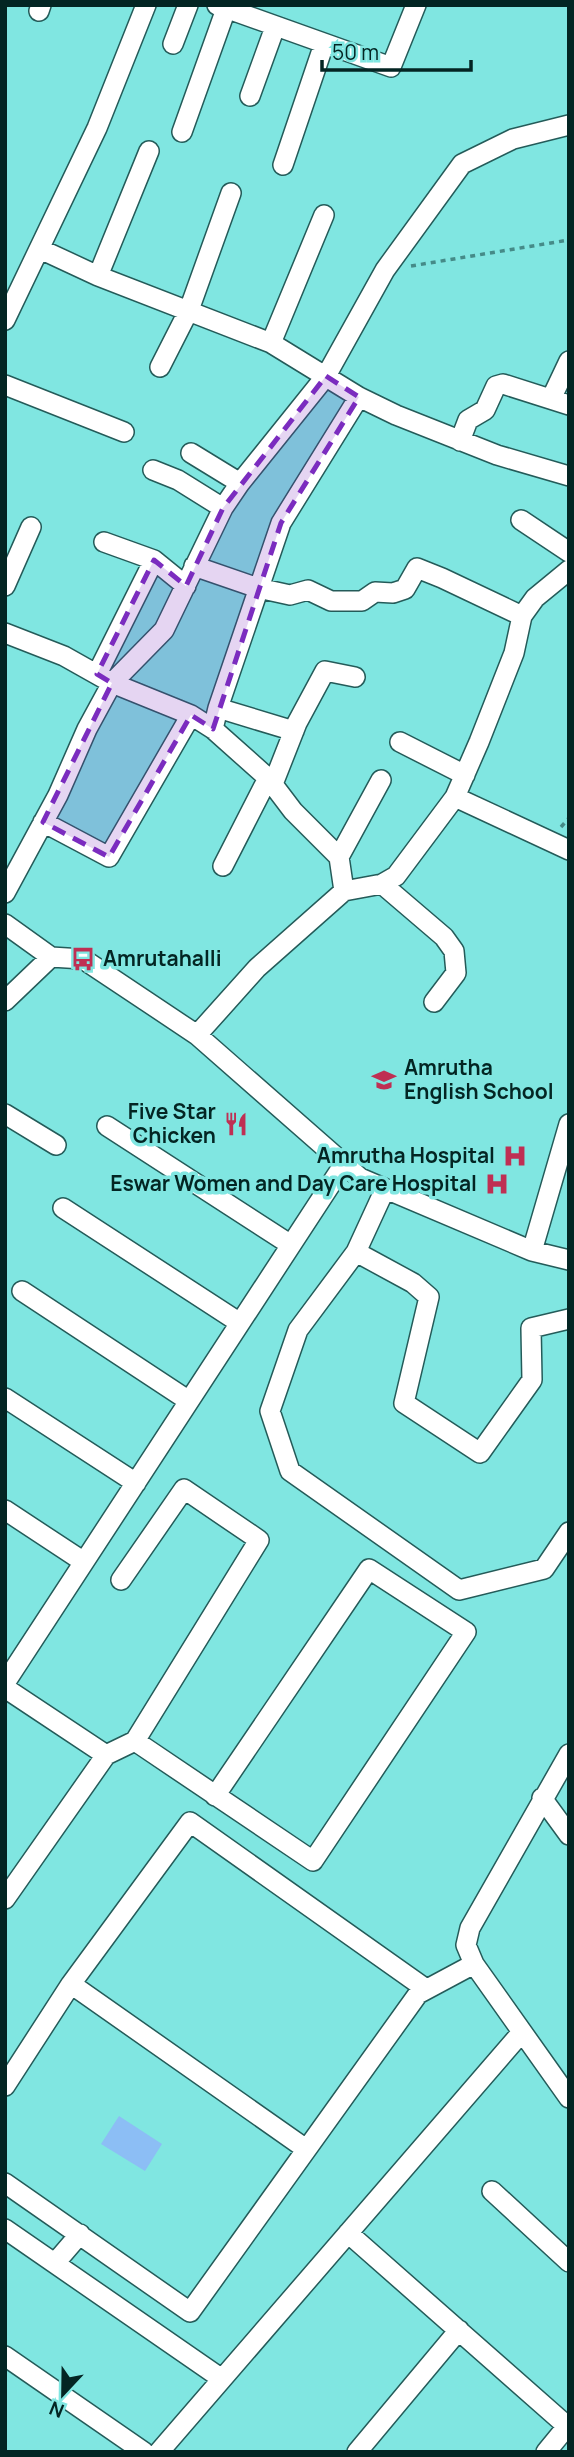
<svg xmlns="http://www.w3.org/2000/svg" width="574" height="2457" font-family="Manrope,sans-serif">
<rect width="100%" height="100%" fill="#80e6e1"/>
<path fill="#8cbef5" d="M119,2116L162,2144L145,2171L101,2144Z"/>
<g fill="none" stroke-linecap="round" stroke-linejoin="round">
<g stroke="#245b59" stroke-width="22">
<path id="minor" d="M217,5L391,67L416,5
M39,11L41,5
M173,44L188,5
M250,96L275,27
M182,132L226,9
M149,151L98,276L271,343L359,397L396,415L497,455L569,476
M283,165L324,44
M40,249L98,276
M5,320L97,128L146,5
M271,343L324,215
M160,367L189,310L231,193
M5,385L124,432
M551,399L569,361
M460,441L468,420L485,410L496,386L503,384L569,405
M191,453L240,483
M153,470L178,480L223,508
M521,520L569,552
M104,542L154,560L186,586
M194,566L258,588L290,595L308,590L331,601H362L375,592L393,593L405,589L417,568L442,578L522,616
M5,586L31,527
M5,633L64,656L112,683L191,715L213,729L268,778L293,811L339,857L344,891L257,968L197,1035
M97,674L154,560
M218,708L294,731
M213,729L218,708L281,523L359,397
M400,742L465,775
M273,784L297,723L325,671L355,677
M455,797L479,742L514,653L522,616L535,598L569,570
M43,822L109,857L191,715
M339,857L381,780
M223,866L268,778
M382,884L444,937L454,951L456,973L434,1002
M344,891L382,884L396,876L455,797L569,850
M5,893L58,795L87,729L112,683L164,630L223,508L240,483L326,376L385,270L462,164L513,139L569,125
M5,924L51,957
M5,1001L51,957L83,959L197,1035L360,1178L532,1251L569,1260
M5,1114L56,1145
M107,1126L291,1245
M385,1189L356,1252L298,1330L270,1411L290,1471L459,1590L544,1569L569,1532
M63,1208L240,1323
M532,1251L569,1124
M356,1252L413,1283L429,1297L404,1403L480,1453L532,1380L531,1328L569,1319
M22,1291L189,1401
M5,1398L136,1483
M5,1510L84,1562
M5,1683L344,1164
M5,1688L106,1755L5,1899
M135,1741L313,1861L466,1632L369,1569L215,1796
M569,1754L470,1928L466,1945L474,1964L569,2098
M106,1755L135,1741L259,1540L184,1489L121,1580
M542,1798L569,1835
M71,1984L306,2149
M5,2086L71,1984L190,1822L426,1989
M5,2183L190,2312L418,1994L474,1964
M492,2191L569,2262
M5,2229L222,2379
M348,2233L567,2426
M55,2263L80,2234
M5,2356L144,2452
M159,2452L522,2032
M357,2452L459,2330
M546,2452L569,2424"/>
</g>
<path stroke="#458b88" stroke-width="3.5" stroke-dasharray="5 5" stroke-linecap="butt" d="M411,266L569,240
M561,827L569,818"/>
<use href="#minor" stroke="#fff" stroke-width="19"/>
</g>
<path fill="#7b2cbf" fill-opacity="0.2" stroke="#7b2cbf" stroke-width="5" stroke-dasharray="14 9" stroke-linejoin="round" d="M326,376L359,397L281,523L213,729L191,715L109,857L43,822L112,683L97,674L154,560L186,586L223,508Z"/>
<defs>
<g id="bus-bare" transform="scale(1.89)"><path d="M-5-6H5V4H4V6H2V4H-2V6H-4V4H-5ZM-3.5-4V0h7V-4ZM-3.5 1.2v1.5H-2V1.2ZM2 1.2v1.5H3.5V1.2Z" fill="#bf2f53" stroke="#80e6e1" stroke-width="2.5" paint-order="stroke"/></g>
<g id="school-bare" transform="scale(1.89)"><path d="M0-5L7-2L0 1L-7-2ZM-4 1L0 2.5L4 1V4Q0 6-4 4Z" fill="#bf2f53" stroke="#80e6e1" stroke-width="2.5" paint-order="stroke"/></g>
<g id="restaurant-bare" transform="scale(1.89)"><path d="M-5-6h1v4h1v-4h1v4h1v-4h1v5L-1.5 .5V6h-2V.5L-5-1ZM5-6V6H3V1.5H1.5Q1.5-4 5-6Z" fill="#bf2f53" stroke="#80e6e1" stroke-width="2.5" paint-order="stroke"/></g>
<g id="hospital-bare" transform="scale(1.89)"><path d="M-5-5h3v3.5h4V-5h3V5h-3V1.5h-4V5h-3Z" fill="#bf2f53" stroke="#80e6e1" stroke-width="2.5" paint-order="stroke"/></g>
</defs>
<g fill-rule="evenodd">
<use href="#bus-bare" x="83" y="959"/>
<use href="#school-bare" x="384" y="1080"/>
<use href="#restaurant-bare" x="236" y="1124"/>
<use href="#hospital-bare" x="515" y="1156"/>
<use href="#hospital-bare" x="497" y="1184"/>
</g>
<g text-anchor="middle" stroke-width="7" stroke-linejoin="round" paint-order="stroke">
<g font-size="21" font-weight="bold" fill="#032523" stroke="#80e6e1" text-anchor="end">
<text x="103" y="966" text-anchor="start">Amrutahalli</text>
<text x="404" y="1075" text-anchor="start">Amrutha<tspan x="404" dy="24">English School</tspan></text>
<text x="216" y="1119">Five Star<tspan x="216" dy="24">Chicken</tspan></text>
<text x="495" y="1163">Amrutha Hospital</text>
<text x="477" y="1191">Eswar Women and Day Care Hospital</text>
</g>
</g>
<rect width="574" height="2457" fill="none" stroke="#032523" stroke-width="14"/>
<g transform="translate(63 2394) rotate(202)" stroke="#80e6e1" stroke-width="5" paint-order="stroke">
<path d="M0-5L12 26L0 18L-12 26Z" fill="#032523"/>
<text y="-10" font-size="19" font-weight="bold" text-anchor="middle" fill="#032523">N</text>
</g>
<path d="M322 60v10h149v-10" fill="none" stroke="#032523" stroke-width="3.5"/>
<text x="332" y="60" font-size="21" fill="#032523" stroke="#80e6e1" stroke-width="5" paint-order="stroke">50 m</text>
</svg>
